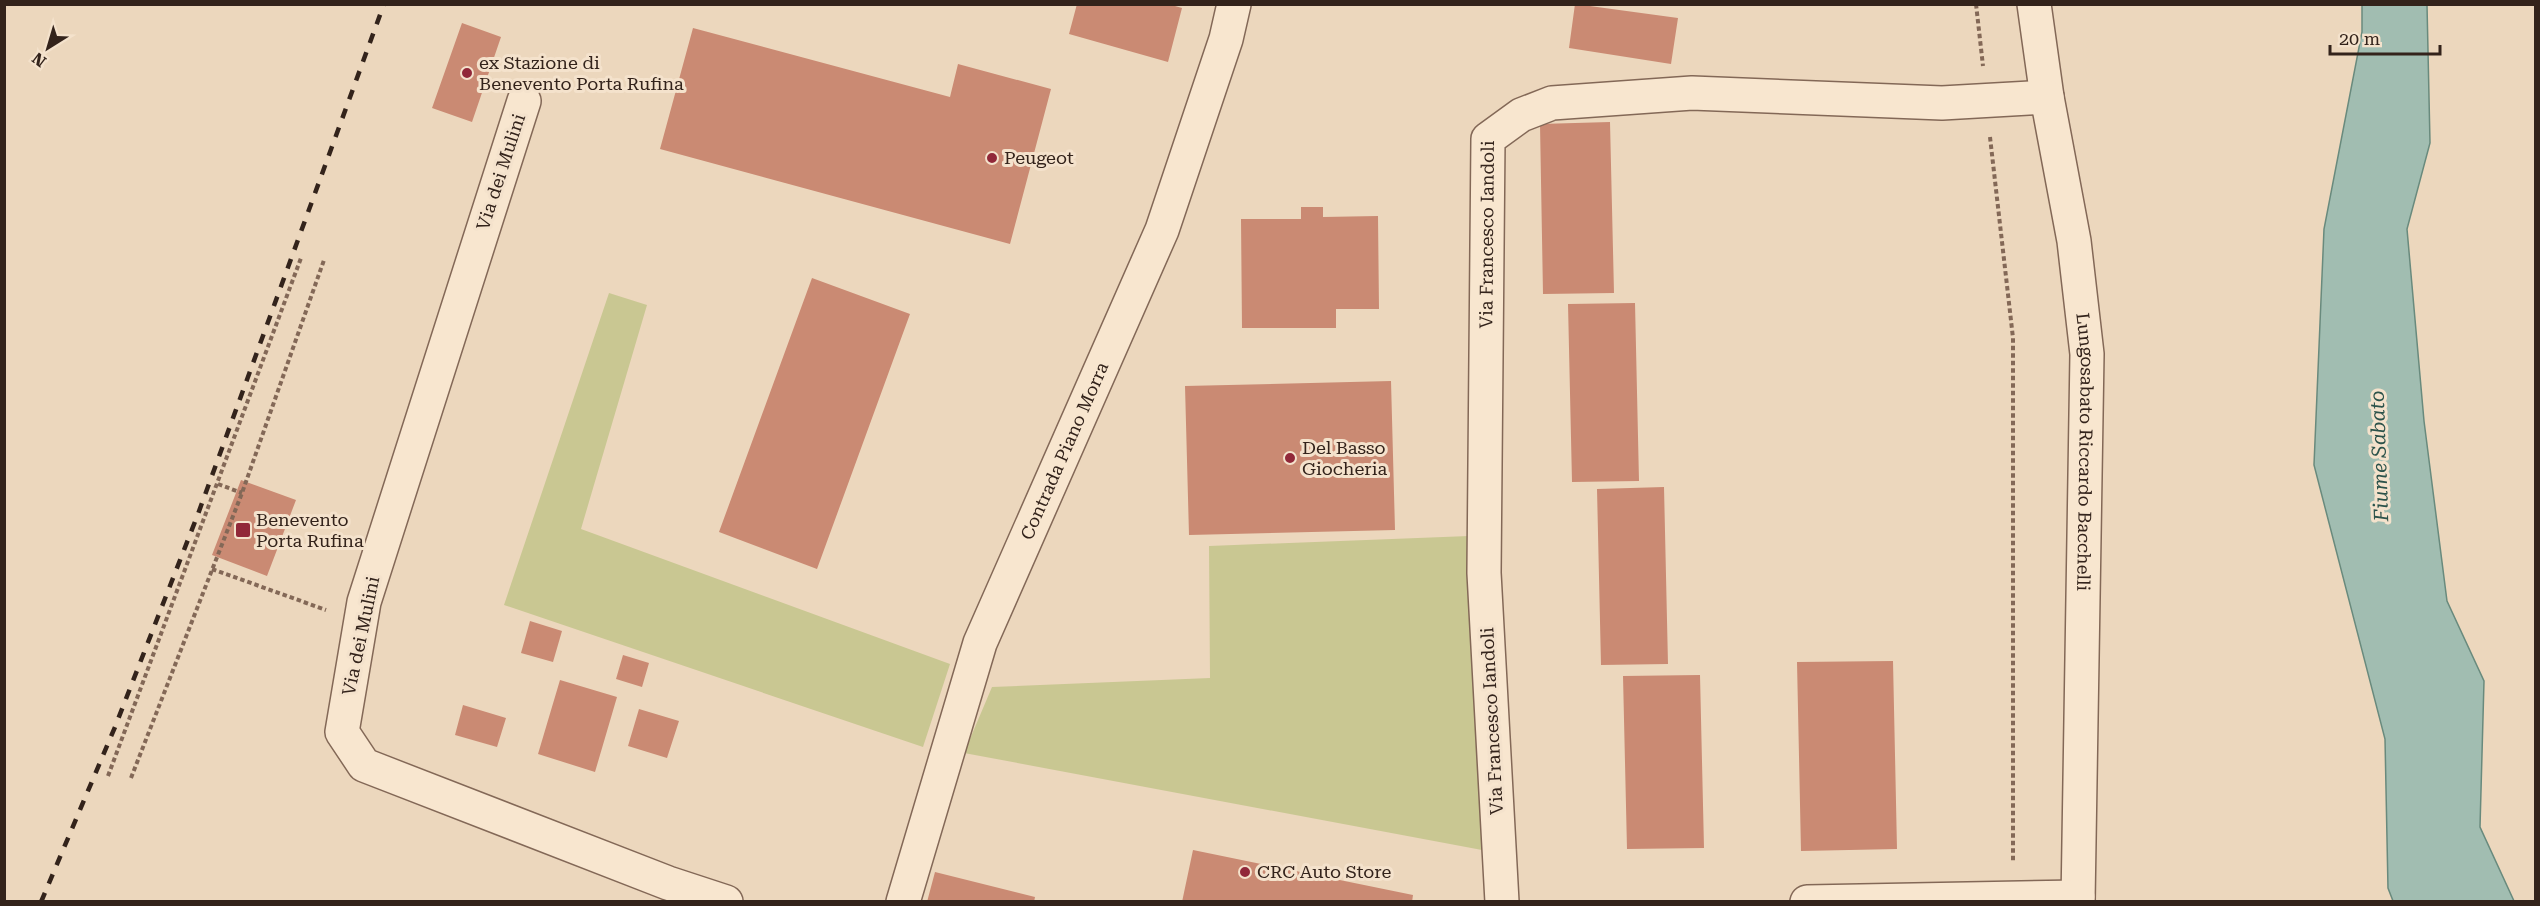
<svg xmlns="http://www.w3.org/2000/svg" width="2540" height="906" font-family="'Roboto Serif',serif">
<rect width="100%" height="100%" fill="#ecd7bd"/>
<path fill="#c9c792" d="M609,293L647,305L581,529L950,664L923,747L504,605Z
M1469,536L1482,850L964,753L992,687L1210,678L1209,546Z"/>
<path fill="#a1bdb1" stroke="#698a7d" stroke-width="1.5" d="M2362,5H2427L2430,143L2407,229L2424,421L2447,601L2484,681L2480,827L2514,901H2393L2388,888L2385,739L2314,465L2324,229L2362,32Z"/>
<path fill="#ca8a73" d="M1077,4H1168L1182,8L1168,62L1069,34Z
M1575,4L1678,18L1671,64L1569,48Z
M462,23L501,37L472,122L432,108Z
M693,28L950,97L958,64L1051,89L1010,244L660,149Z
M1610,122L1614,293L1543,294L1540,124Z
M1301,207H1323V217L1378,216L1379,309H1336V328H1242L1241,219H1301Z
M812,278L910,314L817,569L719,532Z
M1635,303L1639,481L1572,482L1568,304Z
M1391,381L1395,530L1189,535L1185,386Z
M241,480L296,500L267,576L212,555Z
M1664,487L1668,664L1601,665L1597,489Z
M530,621L562,631L553,662L521,653Z
M623,655L649,663L642,687L616,679Z
M1893,661L1897,849L1801,851L1797,662Z
M1700,675L1704,848L1627,849L1623,676Z
M560,680L617,697L595,772L538,754Z
M463,705L506,718L497,747L455,735Z
M639,709L679,721L667,758L628,746Z
M1193,850L1413,895L1412,902H1182Z
M935,872L1035,897L1034,902H927Z"/>
<g fill="none" stroke-linecap="round" stroke-linejoin="round">
<g stroke="#836857" stroke-width="36">
<g id="street">
<path id="s1" d="M2034,4L2047,97L2074,241L2087,354L2078,902"/>
<path d="M524,101L364,602L342,732L364,765L668,883L726,902"/>
<path id="s2" d="M903,902L980,643L1162,230L1226,39L1234,4"/>
<path id="s3" d="M1502,902L1484,573L1488,139L1521,115L1552,103L1692,93L1942,103L2047,97"/>
<path d="M1807,902L2078,897"/>
</g>
</g>
<path stroke="#836857" stroke-width="4" stroke-dasharray="4.5 3" stroke-linecap="butt" d="M1976,4L1983,66
M1990,137L2013,338V863
M218,484L242,493
M212,569L326,610
M108,776L301,258
M131,778L242,493L324,260"/>
<use href="#street" stroke="#f8e6cf" stroke-width="33"/>
<path stroke="#33231b" stroke-width="4.5" stroke-dasharray="10 10" stroke-linecap="butt" d="M41,902L115,727L198,514L384,4"/>
</g>
<g fill="#912839" stroke="#f4e2cc" stroke-width="2">
<circle cx="467" cy="73" r="6"/>
<circle cx="992" cy="158" r="6"/>
<circle cx="1290" cy="458" r="6"/>
<rect x="235" y="522" width="16" height="16" rx="3"/>
<circle cx="1245" cy="872" r="6"/>
</g>
<g text-anchor="middle" stroke-width="6" stroke-linejoin="round" paint-order="stroke">
<g font-size="18" fill="#33231b" stroke="#f4e2cc" text-anchor="start">
<text x="479" y="69">ex Stazione di<tspan x="479" dy="21">Benevento Porta Rufina</tspan></text>
<text x="1004" y="164">Peugeot</text>
<text x="1302" y="454">Del Basso<tspan x="1302" dy="21">Giocheria</tspan></text>
<text x="256" y="526">Benevento<tspan x="256" dy="21">Porta Rufina</tspan></text>
<text x="1257" y="878">CRC Auto Store</text>
</g>
<g font-size="18" fill="#33231b" stroke="#f4e2cc">
<text transform="translate(501 172) rotate(-72)" y="6">Via dei Mulini</text>
<text dy="6" stroke="none"><textPath href="#s3" startOffset="668">Via Francesco Iandoli</textPath></text>
<text dy="6" stroke="none"><textPath href="#s1" startOffset="452">Lungosabato Riccardo Bacchelli</textPath></text>
<text dy="6" stroke="none"><textPath href="#s2" startOffset="480">Contrada Piano Morra</textPath></text>
<text transform="translate(361 636) rotate(-78)" y="6">Via dei Mulini</text>
<text transform="translate(1492 721) rotate(-93)" y="6">Via Francesco Iandoli</text>
</g>
<g font-size="20" font-style="italic" fill="#2b524a" stroke="#f4e2cc">
<text transform="translate(2379 456) rotate(-92)" y="7">Fiume Sabato</text>
</g>
</g>
<rect width="2540" height="906" fill="none" stroke="#33231b" stroke-width="12"/>
<g transform="translate(48 48) rotate(217)" stroke="#f4e2cc" stroke-width="4.5" paint-order="stroke">
<path d="M0-4.5L10 22L0 15L-10 22Z" fill="#33231b"/>
<text y="-9" font-size="16" font-weight="bold" text-anchor="middle" fill="#33231b">N</text>
</g>
<path d="M2330 45v9h110v-9" fill="none" stroke="#33231b" stroke-width="3"/>
<text x="2339" y="45" font-size="18" fill="#33231b" stroke="#f4e2cc" stroke-width="4.5" paint-order="stroke">20 m</text>
</svg>
